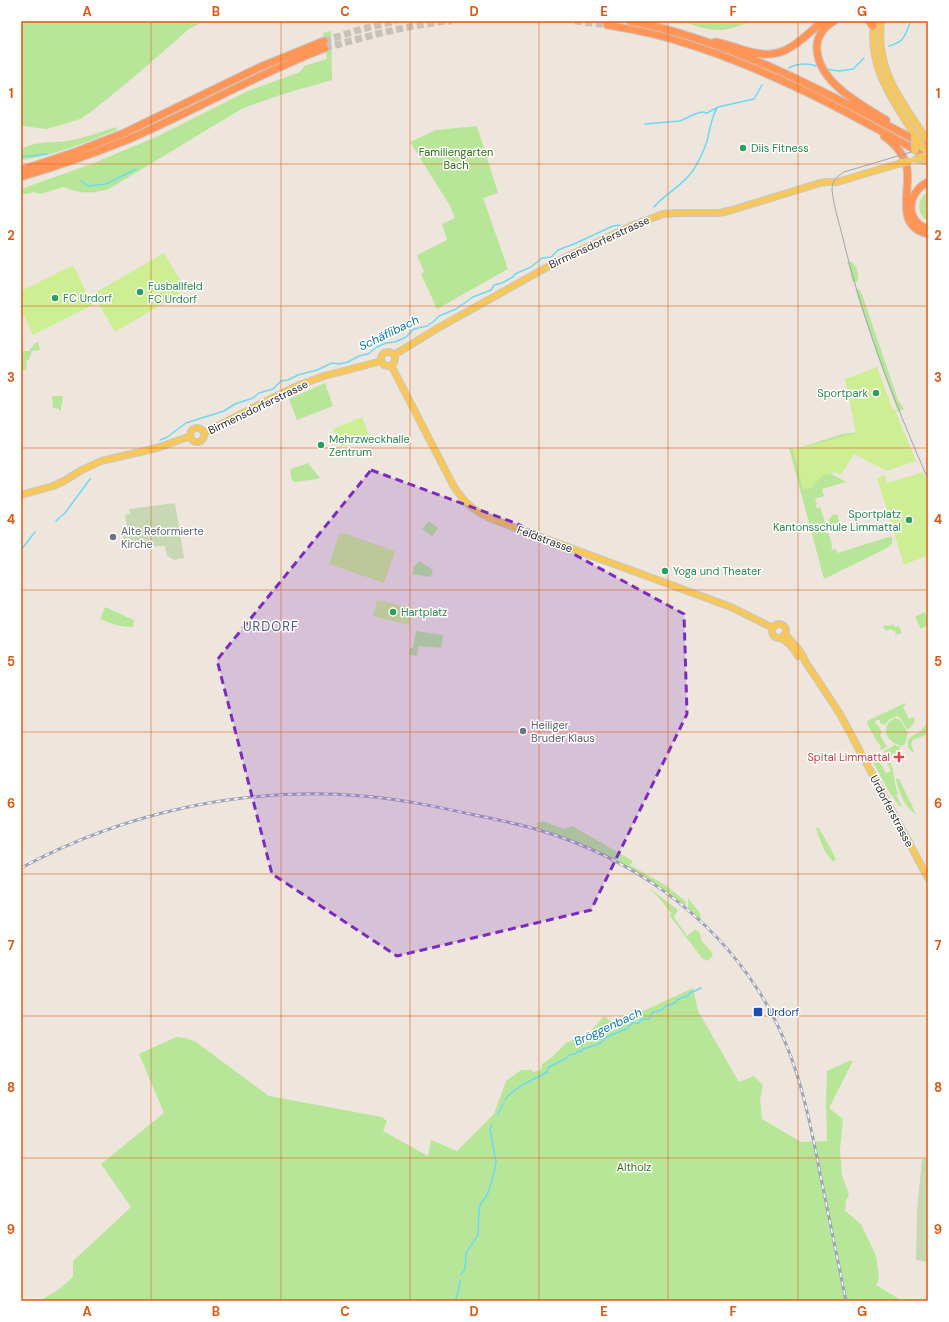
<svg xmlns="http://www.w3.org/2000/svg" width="949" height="1322" font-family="'DM Sans',sans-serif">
<rect width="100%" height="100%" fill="#eee6dd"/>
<path fill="#b8e698" d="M21,21H205L189,29L141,71L91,112L80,119L47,129L21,126Z
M681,21H752C742,25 732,29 721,30C708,31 693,25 681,21Z
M331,31L332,80L280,95L243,108L109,189C93,194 80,194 64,187L47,192L40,194L34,192L22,195L21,189L94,163L127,149L154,138L248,91L300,72L303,68L304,66L327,59L323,33Z
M477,126L498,193L483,198L508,269L437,309L421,274L424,272L417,255L447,240L442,224L455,218L450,206L410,142L436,130Z
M116,127L117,130C89,141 51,157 21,160V149C34,141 53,143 67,141C84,138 100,132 116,127Z
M928,191V221C915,214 918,198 928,191Z
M847,261C856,261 859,273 858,281L853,283Z
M855,289H859L862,294L898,400L904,409L898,412L877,354Z
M38,342L40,350L32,351L29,360H27L26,370H21V351H29L35,343Z
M325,383L333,406L297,420L289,399Z
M52,396H63L62,404L61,405V410L59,411V409L53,408Z
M869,431L855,453L828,472L846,482L822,489L824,496L815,499L817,504L815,506L817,508L820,507L831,541L832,546L831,548L833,550L836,549L837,553L892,536V544L887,548L824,579L789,448L796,449L842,434Z
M308,463L320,478L317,479L294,482C290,479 291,474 290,469Z
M837,514L841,527H833L831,526L829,520L832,515Z
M429,521L438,528L432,537L422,529Z
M488,521L584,556L605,565L489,522Z
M419,561L421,562L433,570L431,577L412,574L414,567Z
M105,607L134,620L133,627C120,627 111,624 100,619Z
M925,612L926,616H928V625L921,629L915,617Z
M893,624L895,627L898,626L901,629V634H897L896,636L895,635L896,632L890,629L887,631L884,629L883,627L885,625L889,626Z
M416,631L443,635L441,648L419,646L417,656L409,655L410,648H413Z
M905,703L906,705L903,707L909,719L913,717L915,721L909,729H907L900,718L897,716L890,719L885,725L880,723V720H876L875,724L878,725L882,733L880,735L887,747L881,750L880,748L881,747L878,742H877L867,723V721Z
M895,718L900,720L908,733L905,744L902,746C887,743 878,727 895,718Z
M928,722V734L913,740C910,744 912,748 914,752H912L908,747V740L912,736L921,731Z
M895,745L900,747V750L891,756L884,751Z
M883,755C897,764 892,780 898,794L896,795L902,806H899L888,790L873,762L874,756H876L886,773L891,771Z
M896,779H899L900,781L916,814C906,809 898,791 896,779Z
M543,821L564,829L572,826L633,861L630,865L667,886L686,902V906C637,869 595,846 537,828V823Z
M818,827L830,847L836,859L833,862L824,850L816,829Z
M648,887L678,910L674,917L687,936L695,929L700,933L701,940L713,954L711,958L707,961L702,958L670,916L671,913L660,899Z
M688,898L700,913L701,920L688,908Z
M693,988L698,1011L739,1082L754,1076L763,1085L760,1099L762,1119L801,1142L827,1141L826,1100L827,1071L849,1061H853L829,1108L843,1119L840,1150L842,1175L849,1195L846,1200L845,1211L861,1224L876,1256L879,1278L876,1285L899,1299L898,1301H40L59,1289L73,1277V1261L131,1207L101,1164L164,1113L139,1054L176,1037L186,1038L196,1042L269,1096L382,1117L387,1121L383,1131L428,1156L431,1140L457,1151L494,1114L506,1081L521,1070H532L533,1072L541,1070L542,1064L551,1058L566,1043L589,1033L604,1016L615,1024Z"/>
<path fill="#c8d8b4" d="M175,503L184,558L174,560L167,556L165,546L124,548L122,528L127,527L125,515L130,514L129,509Z
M928,1158V1262L916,1260L917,1210L922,1159Z"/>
<path fill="#cdee93" d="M164,253L186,290L115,332L93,294Z
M73,265L93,305L33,335L21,310V291Z
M877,367L893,410H895L916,461L887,471L854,454L841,475L835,472L821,476L812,488L803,489L793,450L856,433L845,379Z
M362,417L369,435L340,447L333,429Z
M923,472L928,484V555L904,565L877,478L885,475L887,483Z
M340,532L395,551L384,583L329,564Z
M377,600L413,608L409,625L373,616Z"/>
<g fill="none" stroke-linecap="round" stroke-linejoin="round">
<path stroke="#6cd9f4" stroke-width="1.5" d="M889,46C906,41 904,36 911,21
M789,68C798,63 807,63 817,66
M826,69L839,71L853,69L864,58
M645,124L680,121L695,114L702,112L707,113L718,107L754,99L762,85
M21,157L47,154
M81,181L88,186L106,184L136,169
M654,207C666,193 684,185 694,169C699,161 704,150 707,141C710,130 711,118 717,108
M160,440L166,438L186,423L224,411L235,404L253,398L259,393L273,389L281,381L288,380L298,375L317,370L332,363L339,364L348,362L359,356L368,354L377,347L386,343L395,342L406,337L414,329L427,326L434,321L439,316L456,309L473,297L491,290L494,285L502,283L513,277L515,274L531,267L542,258L551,257L558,250L574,244L613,226L620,225
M56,521L65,513L90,479
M21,550L35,532
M505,1100C512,1088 535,1079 547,1072L549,1067L567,1058L569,1055L575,1054L578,1051L581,1052L583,1049L599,1044L607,1037L628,1028L632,1023H639L642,1019H649L653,1012L662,1010L666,1006L675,1003L678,999L688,996L690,993L701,988
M498,1114L503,1104
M461,1275L465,1269L466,1253L478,1235L479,1207L488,1193L494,1173L496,1162L490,1129L492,1125
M455,1301L458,1293L460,1280"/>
<path stroke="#c7c1b9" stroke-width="7" stroke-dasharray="7 3.5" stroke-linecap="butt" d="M575,21L607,25
M324,41L362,29L396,21
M325,48C366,37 409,24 452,21"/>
<g stroke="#c8c8c8" stroke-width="8">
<path id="major" d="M874,21C868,68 891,97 914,134
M881,21C875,73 903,101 928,142
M916,159L928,161
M381 359a7 7 0 1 1 14 0a7 7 0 1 1-14 0Z
M394,355L438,328L558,261L631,226L663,214L679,213H719L732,210L820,183L827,182H837L898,164
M391,365L453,485C466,506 478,514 500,522L731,607L773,628
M190 435a7 7 0 1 1 14 0a7 7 0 1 1-14 0Z
M204,433L270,399L299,385L324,376L382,361
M21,495L53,486L64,481L80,471L101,461L157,448L191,436
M772 631a7 7 0 1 1 14 0a7 7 0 1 1-14 0Z
M785,634C792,643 802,650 805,661L840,714L928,878
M780,638C788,641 794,649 798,656"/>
</g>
<g stroke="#c8c8c8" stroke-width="9">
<path id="highway" d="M630,21C734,41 836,97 928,147
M834,21C824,27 816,37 817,49C818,82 861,105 886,120
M869,21L873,26
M607,25C630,29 655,33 678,41C766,67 848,112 928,157
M715,42C727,44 739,49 751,52C785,61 799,41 823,21
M884,136C895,144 904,154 907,168C911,191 894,226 928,234
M21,170L75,152L124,133L260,67L324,41
M21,177C57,166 92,154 127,140C194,111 257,74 325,48
M928,182C907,192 904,221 928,229"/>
</g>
<use href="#major" stroke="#f6c75a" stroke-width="6"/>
<use href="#highway" stroke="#ff9557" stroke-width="7"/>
<path stroke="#9fa4b7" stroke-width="1" d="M928,147L844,172C837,176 832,181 832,190C834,209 841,228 845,247C865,327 895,404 928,479"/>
<g stroke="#9fa4b7" stroke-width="3">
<path id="rail" d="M21,868C125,812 245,786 363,796C401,799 438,807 475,815C498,820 520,824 542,831C630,858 708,912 758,990C796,1049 808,1110 821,1178C829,1219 838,1260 846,1301"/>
</g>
<use href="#rail" stroke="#fff" stroke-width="1.5" stroke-dasharray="4.5" stroke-linecap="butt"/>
<g stroke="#c8c8c8" stroke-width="8" stroke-linecap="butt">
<path id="major-bridge" d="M914,134L924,149
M915,136V151
M916,159L928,155
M898,164L910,161"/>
</g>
<use href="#major-bridge" stroke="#f6c75a" stroke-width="6"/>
</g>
<path fill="#7b2cbf" fill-opacity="0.2" stroke="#7b2cbf" stroke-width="3" stroke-dasharray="8 5" stroke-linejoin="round" d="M371,470L518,524L684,614L687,714L591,910L397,956L272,874L217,660Z"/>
<path fill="none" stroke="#df570e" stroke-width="1" stroke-opacity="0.55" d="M151,21V1301M281,21V1301M410,21V1301M539,21V1301M668,21V1301M798,21V1301M21,164H928M21,306H928M21,448H928M21,590H928M21,732H928M21,874H928M21,1016H928M21,1158H928"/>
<g fill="#2e9e5b" stroke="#fff" stroke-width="1.5">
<circle cx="743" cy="148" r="4"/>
<circle cx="140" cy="292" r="4"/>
<circle cx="55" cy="298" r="4"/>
<circle cx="876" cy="393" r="4"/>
<circle cx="321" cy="445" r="4"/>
<circle cx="909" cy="520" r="4"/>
<circle cx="665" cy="571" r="4"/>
<circle cx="393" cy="612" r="4"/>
</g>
<g fill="#6b7280" stroke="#fff" stroke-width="1.5">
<circle cx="113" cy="537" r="4"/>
<circle cx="523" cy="731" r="4"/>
</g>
<path fill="#e0444e" stroke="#fff" stroke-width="1.5" d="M897 751h4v4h4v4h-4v4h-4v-4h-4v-4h4z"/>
<rect fill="#1a4fb4" stroke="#fff" stroke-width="1.5" x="753" y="1007" width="10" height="10" rx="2"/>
<g text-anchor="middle" stroke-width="3" stroke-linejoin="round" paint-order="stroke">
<g font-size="11" fill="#27864d" stroke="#fff" text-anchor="start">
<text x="751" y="152">Diis Fitness</text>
<text x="148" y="290">Fusballfeld<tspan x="148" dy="13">FC Urdorf</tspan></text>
<text x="63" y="302">FC Urdorf</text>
<text x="868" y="397" text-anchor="end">Sportpark</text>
<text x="329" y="443">Mehrzweckhalle<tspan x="329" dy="13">Zentrum</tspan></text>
<text x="901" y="518" text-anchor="end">Sportplatz<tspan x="901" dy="13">Kantonsschule Limmattal</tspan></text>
<text x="673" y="575">Yoga und Theater</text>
<text x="401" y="616">Hartplatz</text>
</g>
<g font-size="11" fill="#2f6d17" stroke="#fff">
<text x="456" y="156">Familiengarten<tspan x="456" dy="13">Bach</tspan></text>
<text x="634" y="1171">Altholz</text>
</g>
<g font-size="11" fill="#2b2b2b" stroke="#fff">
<text transform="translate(599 242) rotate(-25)" y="4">Birmensdorferstrasse</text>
<text transform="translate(258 407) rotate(-26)" y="4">Birmensdorferstrasse</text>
<text transform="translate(545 539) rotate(20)" y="4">Feldstrasse</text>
<text transform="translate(892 811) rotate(62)" y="4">Urdorferstrasse</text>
</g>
<g font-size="11" fill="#5b616d" stroke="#fff" text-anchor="start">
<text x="121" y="535">Alte Reformierte<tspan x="121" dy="13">Kirche</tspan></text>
<text x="531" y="729">Heiliger<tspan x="531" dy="13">Bruder Klaus</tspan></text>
</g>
<g font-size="11" fill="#be3a42" stroke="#fff" text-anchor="end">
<text x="890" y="761">Spital Limmattal</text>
</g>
<g font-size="11" fill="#164399" stroke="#fff" text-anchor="start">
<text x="767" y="1016">Urdorf</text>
</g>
<g font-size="12" font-style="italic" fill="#0878a3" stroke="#fff">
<text transform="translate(389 333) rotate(-26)" y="4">Schäflibach</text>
<text transform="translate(608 1027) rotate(-25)" y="4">Bröggenbach</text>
</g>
<g font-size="13" letter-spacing="1" fill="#4a577e" stroke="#fff">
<text x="271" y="631">URDORF</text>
</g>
</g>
<rect width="949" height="1322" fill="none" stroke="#ffffff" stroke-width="44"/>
<rect x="22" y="22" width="905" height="1278" fill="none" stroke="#df570e" stroke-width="1.5"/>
<g font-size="13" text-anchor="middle" font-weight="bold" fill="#df570e">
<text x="87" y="16">A</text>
<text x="216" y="16">B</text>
<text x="345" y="16">C</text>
<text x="474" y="16">D</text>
<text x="604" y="16">E</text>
<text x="733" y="16">F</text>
<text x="862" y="16">G</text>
<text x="11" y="98">1</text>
<text x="938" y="98">1</text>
<text x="11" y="240">2</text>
<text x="938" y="240">2</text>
<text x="11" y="382">3</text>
<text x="938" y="382">3</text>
<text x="11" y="524">4</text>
<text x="938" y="524">4</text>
<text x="11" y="666">5</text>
<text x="938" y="666">5</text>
<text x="11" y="808">6</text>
<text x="938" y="808">6</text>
<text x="11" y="950">7</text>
<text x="938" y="950">7</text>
<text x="11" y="1092">8</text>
<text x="938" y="1092">8</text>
<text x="11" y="1234">9</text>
<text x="938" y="1234">9</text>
<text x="87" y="1316">A</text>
<text x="216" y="1316">B</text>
<text x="345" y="1316">C</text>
<text x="474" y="1316">D</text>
<text x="604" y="1316">E</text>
<text x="733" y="1316">F</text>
<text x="862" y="1316">G</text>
</g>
</svg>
